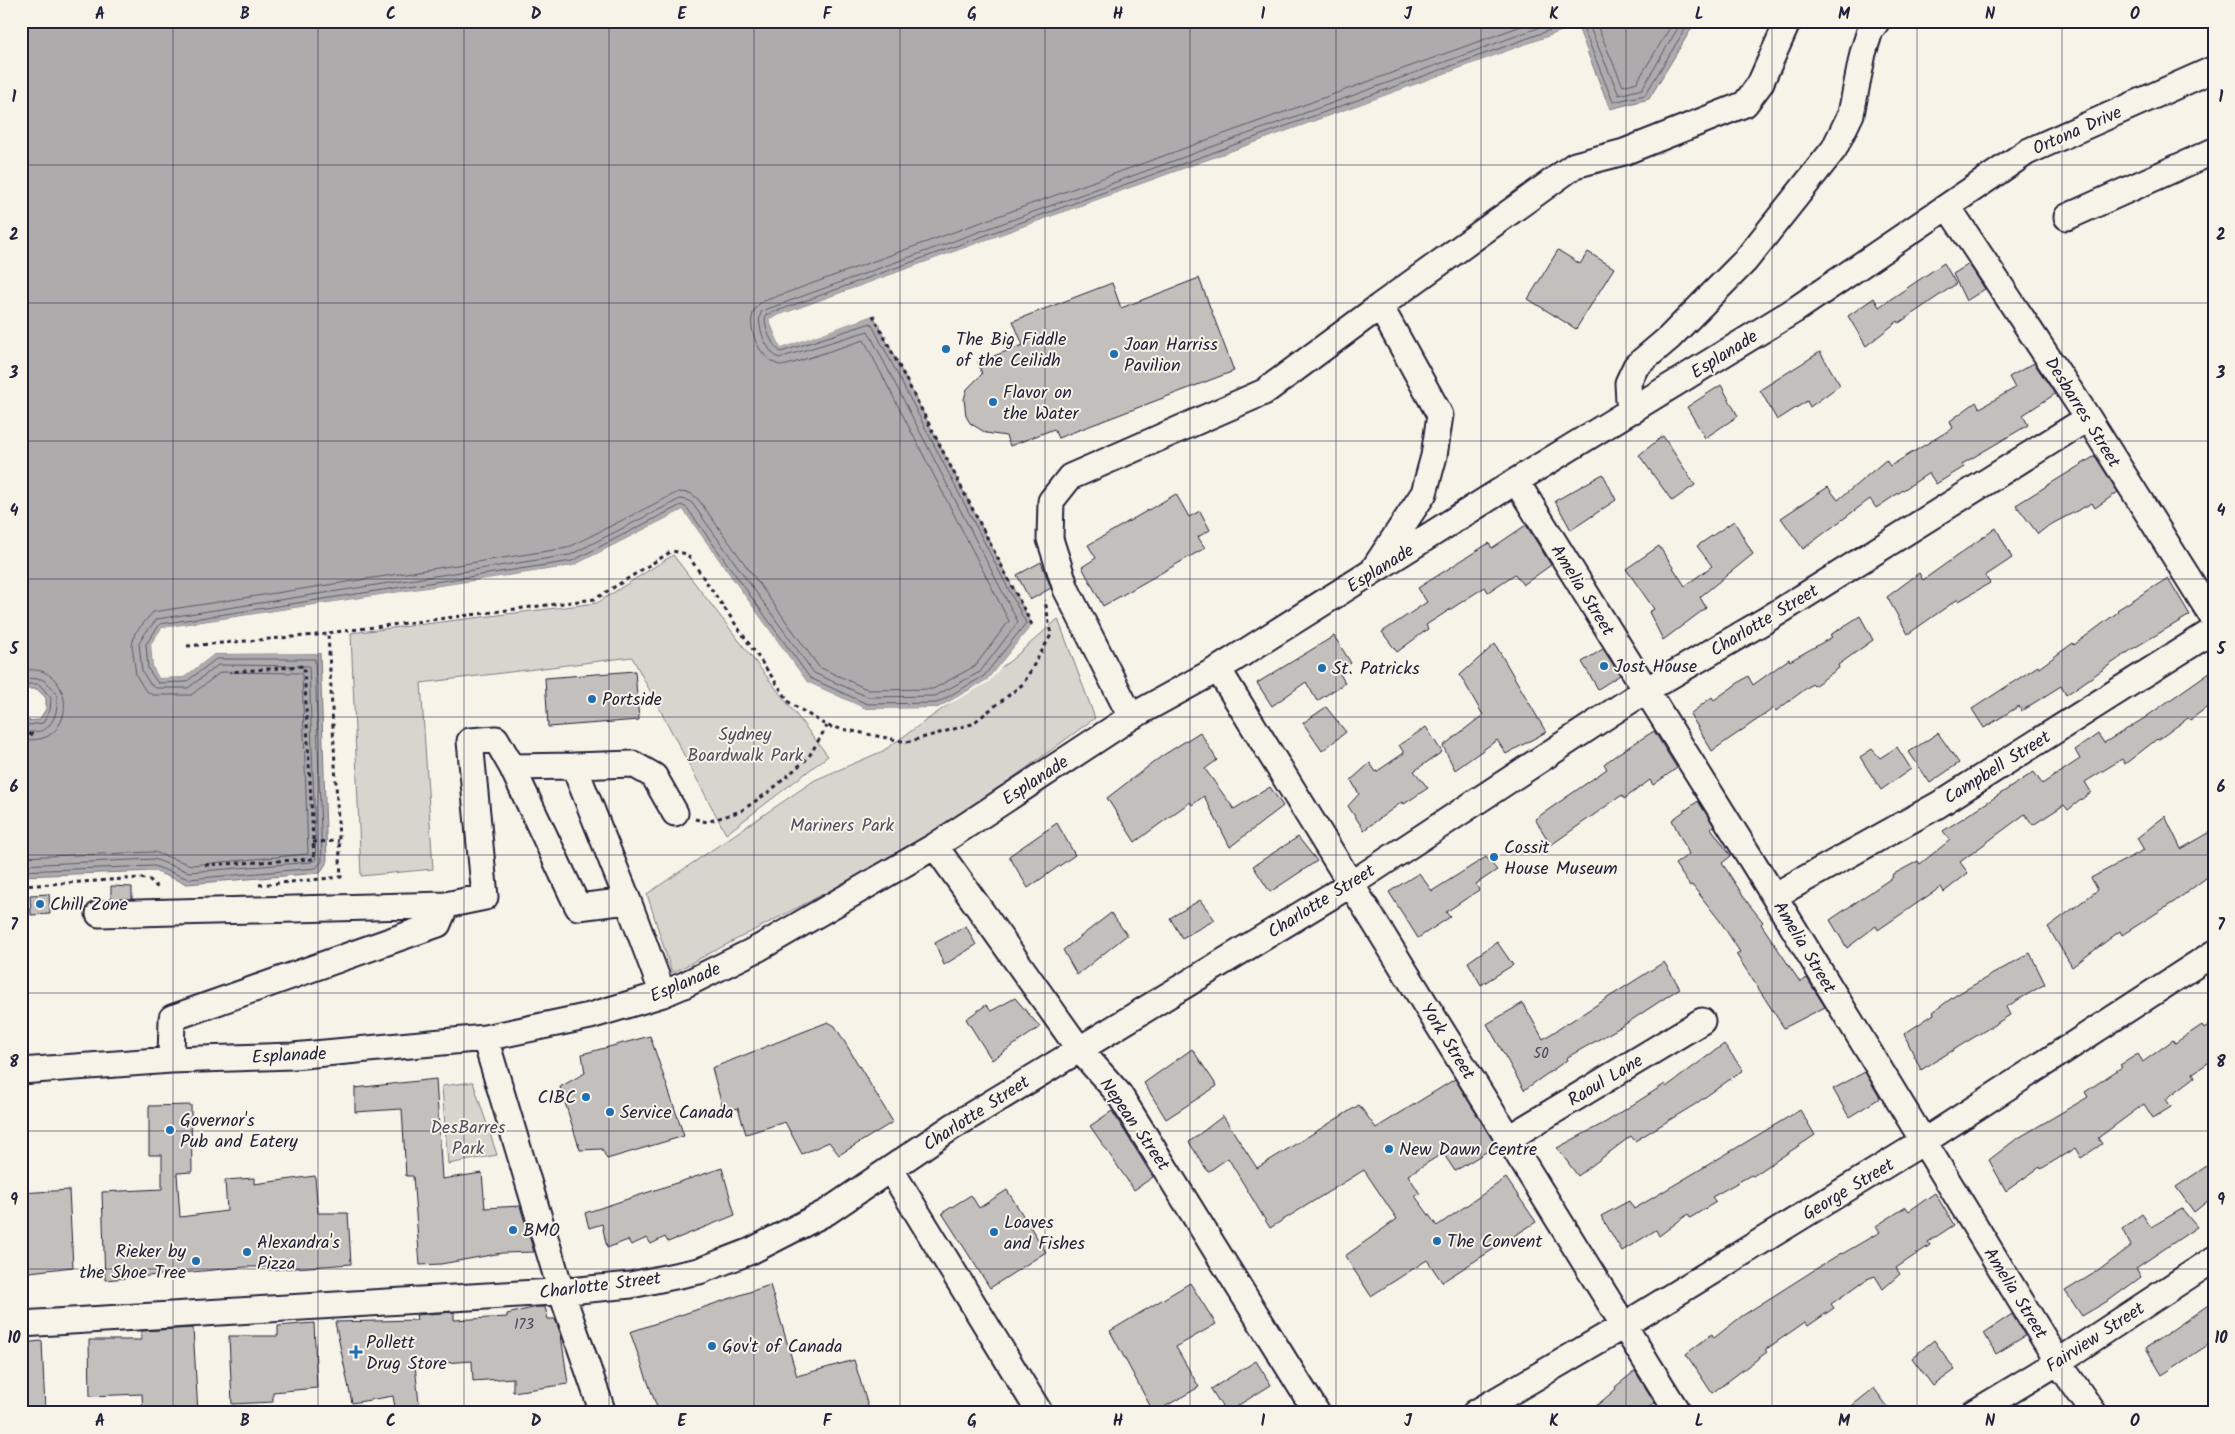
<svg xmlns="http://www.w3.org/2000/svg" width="2235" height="1434" font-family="Kalam,sans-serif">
<rect width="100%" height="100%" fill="#f7f3e8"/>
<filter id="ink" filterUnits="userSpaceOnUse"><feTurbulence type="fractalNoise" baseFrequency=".02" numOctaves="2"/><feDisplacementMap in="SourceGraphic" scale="10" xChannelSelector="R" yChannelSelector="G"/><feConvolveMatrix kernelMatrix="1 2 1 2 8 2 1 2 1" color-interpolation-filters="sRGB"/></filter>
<g filter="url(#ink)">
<path fill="#d8d5cf" stroke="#7d7c85" d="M673,555L828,756L726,834L632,657L421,683L433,869L361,876L351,633L597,603Z
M1058,619L1095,718L929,839L672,973L647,894L815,780L883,751L1010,661Z
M473,1082L497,1155L448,1164L442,1086Z"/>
<path fill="#aeabad" stroke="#76747f" d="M21,21H1696L1649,99L1610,109L1577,26L769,319L781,347L873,315L1032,625L987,680L938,708L866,709L807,682L683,510L573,566L162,628L151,644L153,667L159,678L184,677L214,654L320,653L327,862L320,873L187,884L154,871L21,876V721L39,720L46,709V698L37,689H21Z"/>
<path fill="#f7f3e8" d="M1577,26L1587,52L1585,53L1576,29L772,321L782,344L872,313L875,315H873L781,348L769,319Z
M683,510L807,682L866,709L938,708L987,680L1032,625L1035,626L989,682L939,710L865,711L805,684L682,513L574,568L163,631L153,644L155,666L161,675H184L213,651H320V653L214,654L184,677L159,678L153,667L151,644L162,628L573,566Z"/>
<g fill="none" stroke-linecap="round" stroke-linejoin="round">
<path stroke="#5a5969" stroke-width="1" d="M1587,21L1619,95L1642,89L1682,21
M1595,21L1623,86L1637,82L1674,21
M21,670C29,670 37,669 44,672C69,683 72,722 48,736C41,740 30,740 21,740
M21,678L42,679C47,683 54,688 56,693C60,704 55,723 45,729C39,733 28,732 21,732
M21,684H39L51,698L50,710L43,723L21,726
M21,857L154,852L191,865L308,854L302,673L221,672L191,695H153L145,690L136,675L132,645L135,633L153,612L567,548L678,492L690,493L698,499L819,667L869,690L933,689L975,666L1009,621L864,340L787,365C761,370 736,314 764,301L1535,21
M21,865L154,859L189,872L312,862L316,859L309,666L218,665L188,688H156L150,684L142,671L139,644L142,637L157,619L570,555L680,499L687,500L692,503L814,673L868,697L935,696L980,672L1018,622L868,331L779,358C767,353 754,322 762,311L1557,21
M21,871L154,866L189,879L316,868L322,861L315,659H216L186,682L158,683L148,669L146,644L160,624L572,561L681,505L687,508L810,678L867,704L937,703L984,676L1026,623L871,323L781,352C773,348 762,324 766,315L1575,21L1582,25L1613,102L1645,95L1690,21"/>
</g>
<path fill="#c2bfbd" stroke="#22223b" d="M1558,250L1580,264L1588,252L1614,268L1576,329L1528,299Z
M1944,263L1956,284L1899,323L1898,321L1866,346L1848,316L1874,298L1879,307Z
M1969,264L1985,289L1966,301L1953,274Z
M1199,278L1234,371L1058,438L1054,429L1010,446L1006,436L986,433L970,423L966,416L964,399L967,389L982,374L978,362L1023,345L1013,321L1112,283L1121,308Z
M1820,352L1840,385L1810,407L1807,401L1777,420L1760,390Z
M2034,363L2055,394L2023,415L2028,425L1962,464L1964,467L1936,484L1929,473L1876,508L1870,499L1803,549L1781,518L1828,487L1838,500L1886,460L1890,466L1953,428L1950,421L1976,402L1980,408L2015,388L2009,377Z
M1721,385L1738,416L1705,438L1687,407Z
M1663,436L1695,485L1672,501L1639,455Z
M2095,456L2118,492L2095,508L2092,503L2048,526L2038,534L2016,505Z
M1603,474L1616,500L1571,530L1555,501Z
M1176,494L1189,517L1200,511L1210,530L1198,537L1205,548L1103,606L1082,567L1096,558L1088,545Z
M1734,521L1753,554L1700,597L1706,608L1663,640L1649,612L1654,609L1626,569L1659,546L1685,586L1712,566L1697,546Z
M1526,525L1551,565L1523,585L1515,574L1488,592L1485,587L1426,625L1428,629L1397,652L1382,632L1427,602L1418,588L1489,543L1492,548Z
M1996,528L2012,558L1985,576L1990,583L1959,601L1958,599L1908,634L1887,597L1919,573L1923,580Z
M1041,562L1051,588L1030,600L1017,575Z
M2168,578L2190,615L2134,648L2066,695L2061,686L2021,711L2019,706L1984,728L1972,709L2038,666L2039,668L2073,643L2074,645L2118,612L2117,610Z
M1860,616L1873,640L1838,665L1839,668L1814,686L1812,684L1776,711L1774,708L1712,751L1690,714L1712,697L1714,700L1748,676L1753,685L1789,659L1790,661L1832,637L1830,635Z
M1334,636L1351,663L1339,672L1345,683L1317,701L1306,682L1272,706L1257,683Z
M1495,644L1546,732L1506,754L1497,740L1455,770L1443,746L1483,715L1460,675Z
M1603,649L1620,675L1598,689L1582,662Z
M2214,669V702L2190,720L2188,718L2158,740L2157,739L2125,764L2122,759L2085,782L2091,792L2068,810L2064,805L2033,825L2025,814L1960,862L1968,873L1944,892L1941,887L1878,930L1876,926L1847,948L1830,920L1893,877L1892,875L1918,861L1920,864L1950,840L1943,831L2034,772L2042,784L2080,759L2075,750L2098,734L2104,743L2143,719Z
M635,671L639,720L548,727L545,678Z
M1326,707L1346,732L1322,751L1303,723Z
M1426,727L1442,752L1414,771L1428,788L1404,804L1402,802L1364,830L1348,806L1359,794L1351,780L1370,763L1376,772L1404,753L1399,745Z
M1654,731L1677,768L1653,785L1650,780L1624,799L1622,795L1551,845L1535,819L1607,769L1604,764L1619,753Z
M1200,732L1217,760L1205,769L1234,809L1270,787L1283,806L1230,847L1204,796L1192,805L1190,802L1135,842L1107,798L1162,756Z
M1938,733L1959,763L1930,783L1909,752Z
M1897,747L1911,769L1881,790L1860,757L1872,749L1880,758Z
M1698,801L1714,826L1711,828L1731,856L1722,863L1748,903L1763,922L1761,924L1800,982L1807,978L1825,1007L1784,1028L1736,954L1740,952L1720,921L1692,885L1690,886L1675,864L1689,854L1672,820Z
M2165,816L2181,849L2214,830V872L2174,902L2122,935L2120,931L2072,967L2048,927L2098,890L2091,878L2144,850L2137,838Z
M1057,823L1075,855L1028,888L1009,856Z
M1298,837L1317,861L1270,892L1253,866Z
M1486,857L1497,870L1476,884L1479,890L1446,912L1450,917L1418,938L1389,892L1419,873L1432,891Z
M111,886L132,887V899H111Z
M49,894L50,914L31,915L30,895Z
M1200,900L1215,920L1182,938L1170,918Z
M1111,913L1127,935L1077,975L1063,950Z
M966,926L976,945L944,965L935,943Z
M1497,942L1513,965L1481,985L1468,962Z
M2030,953L2045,984L2006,1007L2010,1015L1921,1070L1904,1034L1934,1014L1933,1012L1956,995Z
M1664,962L1680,988L1624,1025L1566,1058L1567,1060L1524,1090L1487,1024L1523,1003L1543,1039Z
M1015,998L1040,1027L992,1060L966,1019L986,1005L991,1011Z
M828,1022L835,1026L893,1122L839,1155L829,1142L802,1154L785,1122L746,1134L738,1108L724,1113L712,1068Z
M2214,1022V1059L2193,1073L2195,1077L2166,1099L2171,1107L2153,1118L2144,1104L2098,1138L2102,1144L2081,1158L2075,1148L2041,1169L2040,1167L2006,1191L1989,1160L2015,1140L2088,1097L2085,1092L2122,1067L2120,1065L2138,1054L2143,1062L2173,1040L2175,1043L2202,1025L2204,1029Z
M650,1036L684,1136L607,1159L602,1149L580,1150L560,1087L585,1073L582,1054Z
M1724,1044L1743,1070L1694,1105L1635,1141L1631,1136L1578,1176L1557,1148L1606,1122L1665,1084L1666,1087Z
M1192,1049L1217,1086L1166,1119L1144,1083Z
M1865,1072L1880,1098L1849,1117L1833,1089Z
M436,1079L442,1179L482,1173L485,1208L520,1206L534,1252L502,1253L441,1264L420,1265L413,1176H406L402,1109L355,1112V1088Z
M1455,1079L1496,1146L1455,1171L1443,1153L1408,1175L1420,1194L1415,1196L1437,1226L1506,1178L1536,1222L1442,1282L1427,1260L1371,1296L1345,1256L1397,1219L1364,1170L1270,1228L1228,1158L1208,1172L1189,1142L1223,1116L1257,1168L1359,1105L1376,1128Z
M191,1105L192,1172L177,1173L180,1217L227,1211L225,1180L254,1178V1184L315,1176L318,1213H348L351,1264L268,1270V1267H246L105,1280L102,1192L162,1189V1155H149V1106Z
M1800,1110L1815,1135L1753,1176L1751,1175L1712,1197L1716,1202L1690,1218L1688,1214L1659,1236L1656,1230L1622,1251L1601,1216L1629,1201L1634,1209Z
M1112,1111L1153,1177L1134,1190L1090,1126Z
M2214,1161V1196L2194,1212L2176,1187Z
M722,1168L735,1215L668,1242L665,1237L651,1244L647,1238L631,1245L628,1240L607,1248L602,1224L589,1228L585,1213Z
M69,1190L73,1267L21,1273V1193Z
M1007,1190L1046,1252L990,1288L942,1213L971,1195L979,1208Z
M1935,1193L1954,1225L1928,1242L1930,1245L1896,1268L1900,1274L1883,1289L1875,1276L1867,1279L1831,1304L1834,1308L1808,1326L1805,1322L1765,1350L1767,1352L1712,1393L1686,1354L1712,1334L1714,1338L1742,1316L1841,1253L1842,1254L1880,1232L1876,1226L1906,1207L1909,1211Z
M2182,1209L2197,1227L2136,1268L2141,1277L2111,1299L2082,1316L2065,1291L2098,1271L2131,1246L2122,1229L2142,1214L2151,1227Z
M1190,1283L1216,1324L1176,1347L1199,1387L1154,1413L1110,1331Z
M770,1285L797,1376L854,1360L870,1413H659L630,1332Z
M2214,1301V1341L2162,1375L2146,1348Z
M537,1307H545L548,1319H555L561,1335L568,1384L513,1392V1378L473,1381L472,1361L415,1365L420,1413H396L393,1396L352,1403L335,1322L417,1320L416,1315L454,1312V1320L507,1317V1314Z
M2012,1314L2025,1336L1996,1354L1984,1333Z
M314,1323L317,1388L273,1392V1402L232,1404L229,1336H278V1326Z
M193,1328L198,1413H143L142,1394L90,1396L89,1340H141V1331Z
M1934,1340L1955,1370L1933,1386L1912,1358Z
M42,1341L45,1410L21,1412V1343Z
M1256,1361L1271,1385L1226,1413L1211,1389Z
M1635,1371L1655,1403L1640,1413H1588L1616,1389L1615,1387Z
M1874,1388L1892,1413H1843Z"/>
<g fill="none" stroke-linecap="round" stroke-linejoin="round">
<g stroke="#22223b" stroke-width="29">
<path id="minor" d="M1948,207L2088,418L2214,619
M2067,217L2214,151
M1380,306L1575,165L1624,152L1745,104L1760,84L1788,21
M1634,410L1629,402L1628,383L1636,366L1669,338L1745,261L1834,149L1851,114L1863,53L1870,31L1877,21
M1516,481L1774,896L2058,1362L2094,1413
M1218,669L1678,1413
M1131,717L1066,589L1050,539L1051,501L1070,477L1264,392L1380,306L1440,415L1434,456L1424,493L1375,567
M512,767L578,907L628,901L663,994
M935,846L1079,1049L1119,1094L1317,1413
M1774,896L1938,805L2214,630
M628,901L574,766L633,764L654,776L675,813
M99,914L446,905L485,897L470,741L496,739L512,767L574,766
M485,1038L561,1291L603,1413
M171,1060L172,1018L438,924L446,905
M21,1071L171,1060L293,1056L485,1038L590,1016L663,994L684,985L759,948L935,846L1131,717L1218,669L1516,481L1795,310L2027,152L2214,69
M1509,1138L1702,1021
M891,1170L1040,1413
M21,1324L569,1291L631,1285L699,1271L751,1251L827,1212L952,1127L1351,884L1646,690L1766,620L2088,418
M1475,1413L1623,1326L1923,1142L2214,953
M1974,1413L2058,1362L2214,1259"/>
</g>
<path stroke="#22223b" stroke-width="3" stroke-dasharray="4 4" stroke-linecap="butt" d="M873,315L1032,625
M187,646L328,634
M21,735L35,734
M695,819L707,822L741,811L770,791L808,758L827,726
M313,842L339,841
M205,865L314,859L304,666L230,672
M259,885L341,877L328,633L595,599L672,551L687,554L790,703L827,726L907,742L972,724L1023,684L1051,635L1045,600
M21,886L140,878L150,880L159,889"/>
<use href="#minor" stroke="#f7f3e8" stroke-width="25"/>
</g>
</g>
<path fill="none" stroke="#22223b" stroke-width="1" stroke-opacity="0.55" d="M173,21V1413M318,21V1413M464,21V1413M609,21V1413M754,21V1413M900,21V1413M1045,21V1413M1190,21V1413M1336,21V1413M1481,21V1413M1626,21V1413M1772,21V1413M1917,21V1413M2062,21V1413M21,165H2214M21,303H2214M21,441H2214M21,579H2214M21,717H2214M21,855H2214M21,993H2214M21,1131H2214M21,1269H2214"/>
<g fill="#1f6fb2" stroke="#f7f3e8" stroke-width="2">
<circle cx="946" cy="349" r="5"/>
<circle cx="1114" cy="354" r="5"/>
<circle cx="993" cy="402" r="5"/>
<circle cx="1604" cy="666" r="5"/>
<circle cx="1322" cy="668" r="5"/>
<circle cx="592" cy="699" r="5"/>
<circle cx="1494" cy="857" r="5"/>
<circle cx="40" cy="904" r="5"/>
<circle cx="586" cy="1097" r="5"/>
<circle cx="610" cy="1112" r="5"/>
<circle cx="170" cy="1130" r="5"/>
<circle cx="1389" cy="1149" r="5"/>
<circle cx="513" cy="1230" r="5"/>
<circle cx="994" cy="1232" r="5"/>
<circle cx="1437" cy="1241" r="5"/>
<circle cx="247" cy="1252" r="5"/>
<circle cx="196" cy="1261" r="5"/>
<circle cx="712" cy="1346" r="5"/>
<path d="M353.5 1344.5h5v5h5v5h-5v5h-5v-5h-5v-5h5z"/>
</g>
<g text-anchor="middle" stroke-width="4" stroke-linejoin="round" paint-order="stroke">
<g font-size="15" fill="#4a495c">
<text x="1541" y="1058">50</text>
<text x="524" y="1329">173</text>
</g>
<g font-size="18" fill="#22223b" stroke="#f7f3e8">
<text transform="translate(2077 130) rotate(-24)" y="6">Ortona Drive</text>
<text transform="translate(1724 354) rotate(-32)" y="6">Esplanade</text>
<text transform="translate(2083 412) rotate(58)" y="6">Desbarres Street</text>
<text transform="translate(1380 568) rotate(-32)" y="6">Esplanade</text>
<text transform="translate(1583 590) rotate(58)" y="6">Amelia Street</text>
<text transform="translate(1764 620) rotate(-31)" y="6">Charlotte Street</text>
<text transform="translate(1997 767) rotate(-32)" y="6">Campbell Street</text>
<text transform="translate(1035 780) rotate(-33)" y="6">Esplanade</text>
<text transform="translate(1321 901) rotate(-32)" y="6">Charlotte Street</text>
<text transform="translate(1805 947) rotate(59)" y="6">Amelia Street</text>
<text transform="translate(685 982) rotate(-23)" y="6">Esplanade</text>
<text transform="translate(1448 1041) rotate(58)" y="6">York Street</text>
<text transform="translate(289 1055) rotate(-3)" y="6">Esplanade</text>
<text transform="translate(1605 1080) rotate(-31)" y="6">Raoul Lane</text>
<text transform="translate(976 1113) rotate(-33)" y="6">Charlotte Street</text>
<text transform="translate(1135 1124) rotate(55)" y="6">Nepean Street</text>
<text transform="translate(1848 1189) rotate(-31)" y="6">George Street</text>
<text transform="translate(600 1285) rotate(-7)" y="6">Charlotte Street</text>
<text transform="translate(2016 1293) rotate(58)" y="6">Amelia Street</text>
<text transform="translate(2095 1337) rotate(-33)" y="6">Fairview Street</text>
</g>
<g font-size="18" fill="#22223b" stroke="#f7f3e8" text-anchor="start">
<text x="956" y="345">The Big Fiddle<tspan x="956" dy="21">of the Ceilidh</tspan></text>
<text x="1124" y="350">Joan Harriss<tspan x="1124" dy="21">Pavilion</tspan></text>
<text x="1003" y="398">Flavor on<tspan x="1003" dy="21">the Water</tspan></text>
<text x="1614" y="672">Jost House</text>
<text x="1332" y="674">St. Patricks</text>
<text x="602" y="705">Portside</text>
<text x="1504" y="853">Cossit<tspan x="1504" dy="21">House Museum</tspan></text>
<text x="50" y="910">Chill Zone</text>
<text x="576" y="1103" text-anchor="end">CIBC</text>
<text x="620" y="1118">Service Canada</text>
<text x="180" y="1126">Governor's<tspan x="180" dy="21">Pub and Eatery</tspan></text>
<text x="1399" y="1155">New Dawn Centre</text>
<text x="1004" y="1228">Loaves<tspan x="1004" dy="21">and Fishes</tspan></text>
<text x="523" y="1236">BMO</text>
<text x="1447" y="1247">The Convent</text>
<text x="257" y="1248">Alexandra's<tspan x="257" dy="21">Pizza</tspan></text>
<text x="186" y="1257" text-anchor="end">Rieker by<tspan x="186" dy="21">the Shoe Tree</tspan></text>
<text x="366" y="1348">Pollett<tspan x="366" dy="21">Drug Store</tspan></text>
<text x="722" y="1352">Gov't of Canada</text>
</g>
<g font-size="18" fill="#504f60" stroke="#f7f3e8">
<text x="745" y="740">Sydney<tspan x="745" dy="21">Boardwalk Park</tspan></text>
<text x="842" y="831">Mariners Park</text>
<text x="468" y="1133">DesBarres<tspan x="468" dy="21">Park</tspan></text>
</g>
</g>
<rect width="2235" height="1434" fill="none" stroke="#f7f3e8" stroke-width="55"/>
<rect x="28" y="28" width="2180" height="1378" fill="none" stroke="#22223b" stroke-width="2"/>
<g font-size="16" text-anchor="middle" font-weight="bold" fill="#22223b">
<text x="100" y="19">A</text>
<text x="245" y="19">B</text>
<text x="391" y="19">C</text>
<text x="536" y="19">D</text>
<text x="682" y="19">E</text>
<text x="827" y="19">F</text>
<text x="972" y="19">G</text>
<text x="1118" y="19">H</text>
<text x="1263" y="19">I</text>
<text x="1408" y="19">J</text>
<text x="1554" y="19">K</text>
<text x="1699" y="19">L</text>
<text x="1844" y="19">M</text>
<text x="1990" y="19">N</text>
<text x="2135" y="19">O</text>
<text x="14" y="102">1</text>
<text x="2221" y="102">1</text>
<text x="14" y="240">2</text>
<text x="2221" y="240">2</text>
<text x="14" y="378">3</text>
<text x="2221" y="378">3</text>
<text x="14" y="516">4</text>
<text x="2221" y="516">4</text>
<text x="14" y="654">5</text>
<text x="2221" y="654">5</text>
<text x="14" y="792">6</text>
<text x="2221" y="792">6</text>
<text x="14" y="930">7</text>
<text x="2221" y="930">7</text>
<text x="14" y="1067">8</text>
<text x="2221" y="1067">8</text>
<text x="14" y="1205">9</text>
<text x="2221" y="1205">9</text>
<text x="14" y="1343">10</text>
<text x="2221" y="1343">10</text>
<text x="100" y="1426">A</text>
<text x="245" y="1426">B</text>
<text x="391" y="1426">C</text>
<text x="536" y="1426">D</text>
<text x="682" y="1426">E</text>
<text x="827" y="1426">F</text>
<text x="972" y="1426">G</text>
<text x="1118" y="1426">H</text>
<text x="1263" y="1426">I</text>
<text x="1408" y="1426">J</text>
<text x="1554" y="1426">K</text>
<text x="1699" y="1426">L</text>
<text x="1844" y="1426">M</text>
<text x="1990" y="1426">N</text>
<text x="2135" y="1426">O</text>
</g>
</svg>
